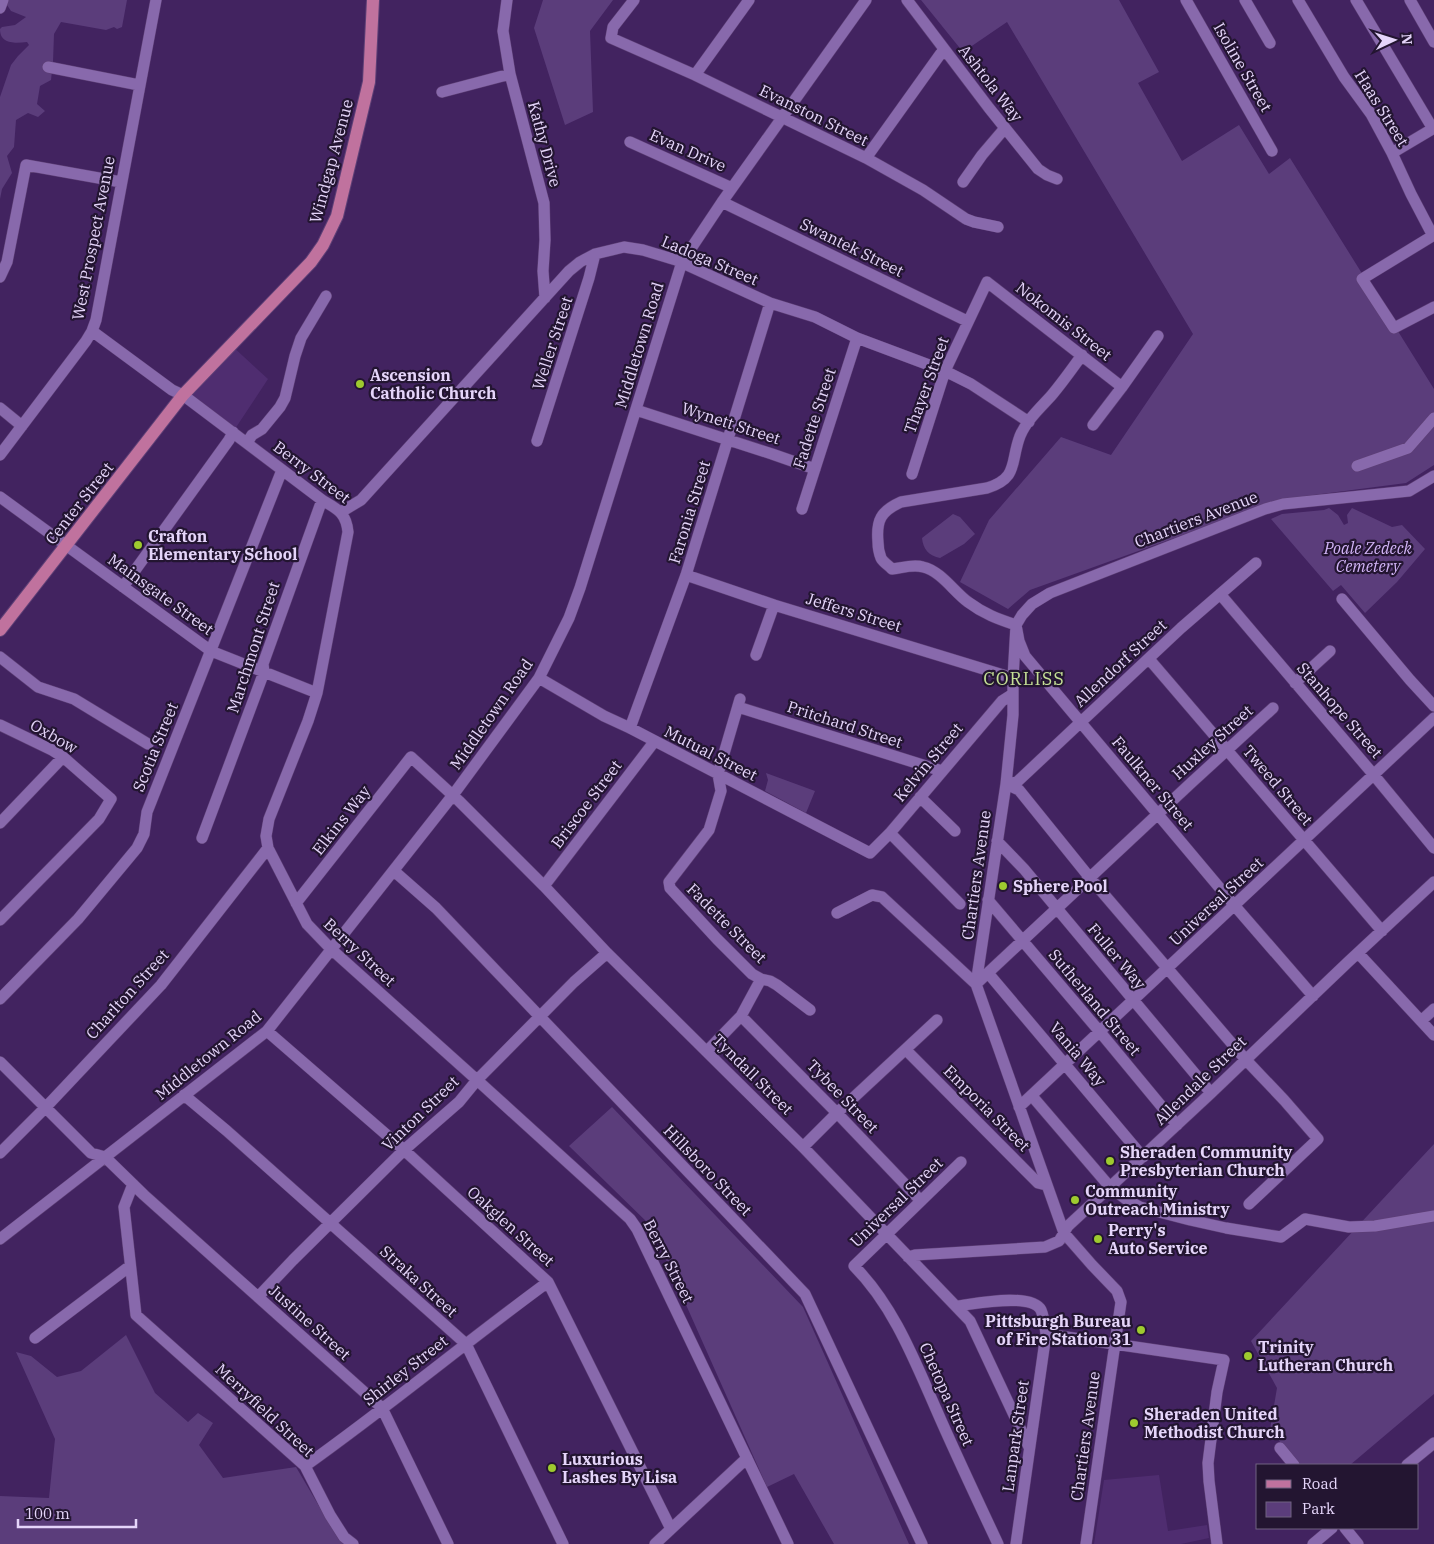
<svg xmlns="http://www.w3.org/2000/svg" width="1434" height="1544" font-family="'IBM Plex Serif',serif">
<rect width="100%" height="100%" fill="#422360"/>
<path fill="#4f2d70" d="M231,345L268,379L233,432L183,395Z
M1159,1475L1168,1531L1207,1525L1209,1538L1181,1544H1094L1104,1480Z"/>
<path fill="#5b3d7b" d="M6,0H127L122,27L117,29L114,27L106,30L61,22L54,34L53,62L51,80L40,86L37,104L45,111L38,117L28,113L16,120L14,147L7,156L12,173L2,189L0,199V97L11,65L18,56L29,45L27,42C16,43 0,45 0,29L2,27L15,25L26,17L11,11L5,2Z
M543,0H613L590,31L593,112L565,125L534,28Z
M921,0H1119L1159,72L1138,83L1182,161L1239,125L1269,174L1290,158L1434,389V465L1406,483L1283,499L1030,590L1008,609L960,582L989,520L1061,437L1111,455L1193,334L1007,22L963,52Z
M1329,508L1338,515L1344,525L1348,523L1347,515L1352,508L1392,527L1402,525L1425,549L1397,582L1365,613L1341,585L1333,591L1271,519L1282,514L1324,510Z
M953,514L960,517L975,534L964,544L940,558C929,556 923,549 922,538Z
M766,773L815,791L806,813L765,791L768,780Z
M612,1107L803,1307L909,1544H834L794,1474L767,1487L651,1226L569,1146Z
M1434,1144V1394L1350,1465H1298L1270,1429L1277,1388L1251,1341Z
M126,1335L155,1393L188,1422L198,1413L213,1423L199,1445L223,1478L296,1467L339,1540L345,1544H0V1496L49,1498L55,1439L16,1352L31,1356L57,1377L81,1371Z"/>
<g fill="none" stroke-linecap="round" stroke-linejoin="round">
<g stroke="#5e4076" stroke-width="12">
<path id="minor" d="M507,0L503,31L510,74L544,203L545,240L543,271L545,298
M634,0L613,27L611,38L695,75L866,158L923,190L966,219L974,222L998,227
M907,0L989,108L1038,169L1047,175L1057,179
M1186,0L1272,151
M1245,0L1270,43
M1298,0L1344,77L1371,114L1392,153L1411,194L1433,236
M1356,0L1433,129
M1410,0L1434,42
M0,8L3,0
M48,67L139,85
M695,75L749,0
M442,92L510,74
M630,142L732,188
M1392,153L1434,128
M866,158L944,49
M963,182L982,155L1005,128
M722,202L967,321
M1434,235L1362,279L1394,328L1434,307
M0,277L7,262L26,165L121,182
M92,331L172,390L183,395L322,500C337,509 346,512 348,532L317,693L308,721L269,819L266,836L268,848L307,924L331,949L477,1080L630,1219L637,1229L788,1544
M1082,355C1072,369 1062,383 1051,396C1040,408 1026,421 1020,436C1010,462 1019,478 987,488L901,502C881,511 876,520 878,542C878,547 879,553 881,558C883,562 888,565 892,569C902,568 913,564 923,567C941,571 954,592 968,602C984,614 998,619 1016,625L1019,641L1025,656L1234,905L1313,996
M0,408L22,426
M636,410L772,454L815,469
M1093,425L1122,387L1158,336
M537,441L589,278L595,254
M247,443L252,435L262,429L280,407L285,398L295,356L301,338L326,296
M0,455L86,341L92,331L96,320L156,0
M1357,466L1408,448L1434,418
M912,474L945,371L987,282L1122,387
M0,497L211,651L317,693
M802,509L857,338
M341,512L361,500L569,271L580,262L595,254L624,247L643,250L676,260L770,303L815,317L857,338L945,371L971,384L1029,422
M686,575L774,605L1013,678
M123,587L229,440L233,432
M1220,594L1373,774L1434,848
M1342,599L1410,680L1434,706
M756,655L774,605
M0,657L38,687L74,699L148,744
M1149,659L1382,931
M539,678L604,716L630,728L870,853L890,833L1002,701L1013,694
M1295,683L1330,651
M740,699L718,774L721,791L709,830L669,882L670,888L717,939L752,974L761,979L770,981L777,985L810,1010
M738,707L942,771
M0,725L52,750L63,757L111,799L99,819L0,920
M630,728L686,575L770,303
M1006,784L1019,790L1090,878L1246,1060L1284,1100L1318,1139L1249,1204
M1006,784L1017,782L1181,628L1256,563
M920,797L955,831
M0,823L63,757
M890,833L960,904
M202,838L264,672L263,664L322,500
M997,841L1024,869L1211,1093
M394,871L436,908L805,1294L922,1544
M544,886L654,742
M988,900L1100,1032L1177,1125
M296,903L411,757L459,801L544,886L607,953L803,1147L970,1321L1029,1447
M837,913L872,895L882,897L976,984
M1358,953L1434,1035
M988,973L1143,1157
M976,984L1191,783L1273,708
M0,999L78,919L137,848L144,834L147,812L282,470
M741,1016L837,1113L921,1201
M1421,1021L1434,1009
M267,1031L404,1150L548,1282L671,1529
M906,1050L1038,1183L1046,1185
M707,1051L741,1016L761,979
M0,1062L91,1153L105,1157L144,1195L382,1408L448,1544
M184,1095L227,1131L466,1344L563,1544
M1032,1096L1110,1187L1127,1200L1140,1207L1190,1220L1226,1228L1281,1237L1305,1219L1349,1227L1375,1226L1434,1216
M1019,1107L1434,718
M803,1147L837,1113L937,1020
M0,1153L46,1107L161,985L268,848
M961,1162L854,1266C893,1305 914,1359 936,1409C956,1455 977,1499 998,1544
M133,1184L124,1207L136,1315L305,1466L330,1515L344,1537L353,1544
M0,1239L267,1031L453,795L539,678L569,618L580,588L682,262L722,202L866,0
M908,1257L915,1255L1045,1247L1059,1241L1068,1226L1211,1093L1347,963L1434,882
M258,1297L293,1260L404,1150L459,1102L477,1080L574,982L607,953
M957,1306C974,1304 1031,1292 1041,1310C1044,1317 1045,1326 1046,1334L1016,1544
M1046,1334L1224,1360L1217,1392L1208,1463L1209,1481L1217,1544
M35,1338L130,1266
M1280,1448L1294,1465
M1407,1465L1434,1443
M305,1466C388,1407 466,1342 548,1282
M1345,1528L1358,1544
M655,1544L747,1458
M1086,1544L1121,1302L1117,1291L1092,1265L1064,1233L976,984L1006,784L1013,715V678L1016,625L1022,615L1032,604L1050,593L1265,509L1283,504L1409,491L1434,476
M1313,1544L1332,1528"/>
</g>
<g stroke="#5e4076" stroke-width="14">
<path id="major" d="M0,630L183,395L311,262L323,245L337,216L369,82L373,0"/>
</g>
<use href="#minor" stroke="#8869ac" stroke-width="11"/>
<use href="#major" stroke="#c0729e" stroke-width="12"/>
</g>
<g fill="#9eca2f" stroke="#231531" stroke-width="2">
<circle cx="360" cy="384" r="5"/>
<circle cx="138" cy="545" r="5"/>
<circle cx="1003" cy="886" r="5"/>
<circle cx="1110" cy="1161" r="5"/>
<circle cx="1075" cy="1200" r="5"/>
<circle cx="1098" cy="1239" r="5"/>
<circle cx="1141" cy="1330" r="5"/>
<circle cx="1248" cy="1356" r="5"/>
<circle cx="1134" cy="1423" r="5"/>
<circle cx="552" cy="1468" r="5"/>
</g>
<g text-anchor="middle" stroke-width="4.5" stroke-linejoin="round" paint-order="stroke">
<g font-size="16" fill="#e5d5fa" stroke="#231531">
<text transform="translate(1243 67) rotate(60)" y="6">Isoline Street</text>
<text transform="translate(991 83) rotate(52)" y="6">Ashtola Way</text>
<text transform="translate(1382 108) rotate(58)" y="6">Haas Street</text>
<text transform="translate(814 115) rotate(26)" y="6">Evanston Street</text>
<text transform="translate(545 144) rotate(75)" y="6">Kathy Drive</text>
<text transform="translate(688 150) rotate(24)" y="6">Evan Drive</text>
<text transform="translate(331 161) rotate(-75)" y="6">Windgap Avenue</text>
<text transform="translate(93 238) rotate(-79)" y="6">West Prospect Avenue</text>
<text transform="translate(852 247) rotate(26)" y="6">Swantek Street</text>
<text transform="translate(710 260) rotate(23)" y="6">Ladoga Street</text>
<text transform="translate(1064 321) rotate(38)" y="6">Nokomis Street</text>
<text transform="translate(552 343) rotate(-72)" y="6">Weller Street</text>
<text transform="translate(639 345) rotate(-73)" y="6">Middletown Road</text>
<text transform="translate(926 385) rotate(-70)" y="6">Thayer Street</text>
<text transform="translate(814 418) rotate(-72)" y="6">Fadette Street</text>
<text transform="translate(731 423) rotate(18)" y="6">Wynett Street</text>
<text transform="translate(312 472) rotate(37)" y="6">Berry Street</text>
<text transform="translate(79 503) rotate(-52)" y="6">Center Street</text>
<text transform="translate(689 512) rotate(-73)" y="6">Faronia Street</text>
<text transform="translate(1196 519) rotate(-21)" y="6">Chartiers Avenue</text>
<text transform="translate(161 594) rotate(36)" y="6">Mainsgate Street</text>
<text transform="translate(854 612) rotate(17)" y="6">Jeffers Street</text>
<text transform="translate(253 647) rotate(-72)" y="6">Marchmont Street</text>
<text transform="translate(1120 663) rotate(-43)" y="6">Allendorf Street</text>
<text transform="translate(1340 710) rotate(49)" y="6">Stanhope Street</text>
<text transform="translate(491 714) rotate(-55)" y="6">Middletown Road</text>
<text transform="translate(845 724) rotate(18)" y="6">Pritchard Street</text>
<text transform="translate(54 736) rotate(30)" y="6">Oxbow</text>
<text transform="translate(1212 742) rotate(-42)" y="6">Huxley Street</text>
<text transform="translate(155 747) rotate(-68)" y="6">Scotia Street</text>
<text transform="translate(711 753) rotate(27)" y="6">Mutual Street</text>
<text transform="translate(928 762) rotate(-50)" y="6">Kelvin Street</text>
<text transform="translate(1153 783) rotate(50)" y="6">Faulkner Street</text>
<text transform="translate(1278 785) rotate(50)" y="6">Tweed Street</text>
<text transform="translate(586 804) rotate(-53)" y="6">Briscoe Street</text>
<text transform="translate(341 820) rotate(-52)" y="6">Elkins Way</text>
<text transform="translate(976 875) rotate(-82)" y="6">Chartiers Avenue</text>
<text transform="translate(1216 901) rotate(-43)" y="6">Universal Street</text>
<text transform="translate(727 923) rotate(45)" y="6">Fadette Street</text>
<text transform="translate(360 952) rotate(43)" y="6">Berry Street</text>
<text transform="translate(1117 956) rotate(50)" y="6">Fuller Way</text>
<text transform="translate(127 994) rotate(-48)" y="6">Charlton Street</text>
<text transform="translate(1095 1002) rotate(50)" y="6">Sutherland Street</text>
<text transform="translate(1078 1054) rotate(50)" y="6">Vania Way</text>
<text transform="translate(208 1055) rotate(-39)" y="6">Middletown Road</text>
<text transform="translate(753 1074) rotate(45)" y="6">Tyndall Street</text>
<text transform="translate(1200 1080) rotate(-44)" y="6">Allendale Street</text>
<text transform="translate(843 1096) rotate(46)" y="6">Tybee Street</text>
<text transform="translate(987 1108) rotate(45)" y="6">Emporia Street</text>
<text transform="translate(420 1113) rotate(-44)" y="6">Vinton Street</text>
<text transform="translate(708 1170) rotate(46)" y="6">Hillsboro Street</text>
<text transform="translate(896 1202) rotate(-44)" y="6">Universal Street</text>
<text transform="translate(511 1226) rotate(42)" y="6">Oakglen Street</text>
<text transform="translate(669 1261) rotate(63)" y="6">Berry Street</text>
<text transform="translate(419 1281) rotate(42)" y="6">Straka Street</text>
<text transform="translate(310 1322) rotate(42)" y="6">Justine Street</text>
<text transform="translate(405 1370) rotate(-38)" y="6">Shirley Street</text>
<text transform="translate(947 1394) rotate(66)" y="6">Chetopa Street</text>
<text transform="translate(265 1410) rotate(43)" y="6">Merryfield Street</text>
<text transform="translate(1015 1436) rotate(-82)" y="6">Lanpark Street</text>
<text transform="translate(1085 1436) rotate(-82)" y="6">Chartiers Avenue</text>
</g>
<g font-size="16" font-weight="bold" fill="#e5d5fa" stroke="#231531" text-anchor="start">
<text x="370" y="381">Ascension<tspan x="370" dy="18">Catholic Church</tspan></text>
<text x="148" y="542">Crafton<tspan x="148" dy="18">Elementary School</tspan></text>
<text x="1013" y="892">Sphere Pool</text>
<text x="1120" y="1158">Sheraden Community<tspan x="1120" dy="18">Presbyterian Church</tspan></text>
<text x="1085" y="1197">Community<tspan x="1085" dy="18">Outreach Ministry</tspan></text>
<text x="1108" y="1236">Perry's<tspan x="1108" dy="18">Auto Service</tspan></text>
<text x="1131" y="1327" text-anchor="end">Pittsburgh Bureau<tspan x="1131" dy="18">of Fire Station 31</tspan></text>
<text x="1258" y="1353">Trinity<tspan x="1258" dy="18">Lutheran Church</tspan></text>
<text x="1144" y="1420">Sheraden United<tspan x="1144" dy="18">Methodist Church</tspan></text>
<text x="562" y="1465">Luxurious<tspan x="562" dy="18">Lashes By Lisa</tspan></text>
</g>
<g font-size="16" font-style="italic" fill="#d2b4f7" stroke="#231531">
<text x="1368" y="554">Poale Zedeck<tspan x="1368" dy="18">Cemetery</tspan></text>
</g>
<g font-size="18" letter-spacing="1" fill="#c5e096" stroke="#231531">
<text x="1024" y="685">CORLISS</text>
</g>
</g>
<rect x="1256" y="1464" width="162" height="65" fill="#231531" stroke="#716281"/>
<rect x="1266" y="1480" width="25" height="8" fill="#c0729e" stroke="#716281"/>
<text x="1302" y="1489" font-size="15" fill="#e5d5fa">Road</text>
<rect x="1266" y="1502" width="25" height="15" fill="#5b3d7b" stroke="#716281"/>
<text x="1302" y="1514" font-size="15" fill="#e5d5fa">Park</text>
<g transform="translate(1394 40) rotate(86)" stroke="#231531" stroke-width="4" paint-order="stroke">
<path d="M0-4L9 19L0 12L-9 19Z" fill="#e5d5fa"/>
<text y="-8" font-size="14" font-weight="bold" text-anchor="middle" fill="#e5d5fa">N</text>
</g>
<path d="M18 1519v8h118v-8" fill="none" stroke="#e5d5fa" stroke-width="2.5"/>
<text x="25" y="1519" font-size="15" fill="#e5d5fa" stroke="#231531" stroke-width="4" paint-order="stroke">100 m</text>
</svg>
